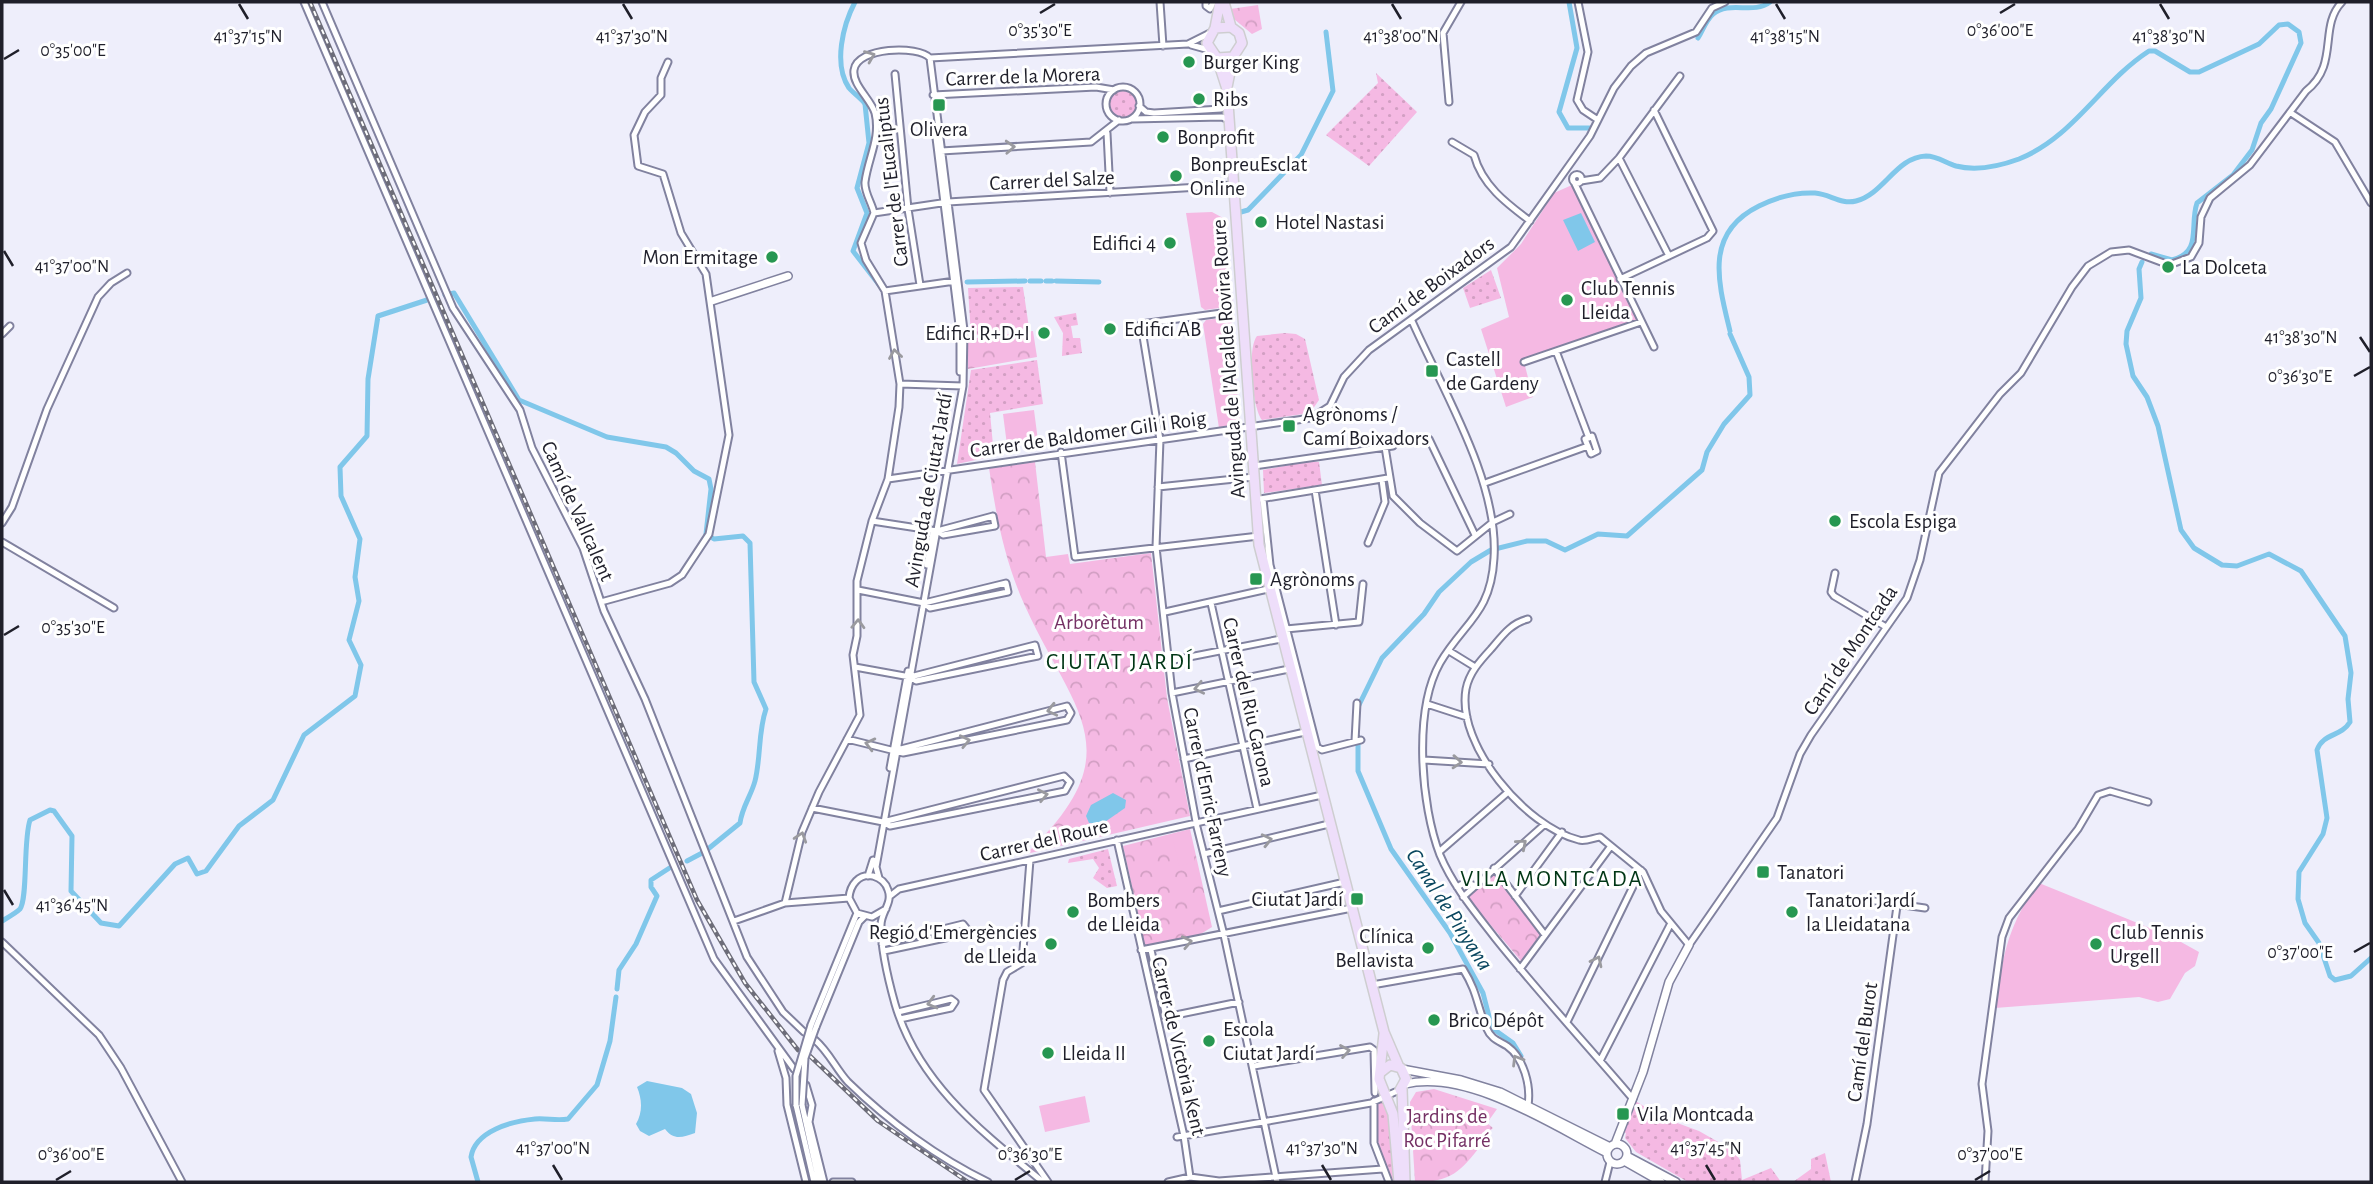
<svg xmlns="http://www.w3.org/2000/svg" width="2373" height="1184" font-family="'Alegreya Sans',sans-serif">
<defs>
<pattern id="grass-dots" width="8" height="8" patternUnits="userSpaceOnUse" patternTransform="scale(1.75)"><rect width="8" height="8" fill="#f5b9e3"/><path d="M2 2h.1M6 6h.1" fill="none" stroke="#d29fc3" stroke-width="1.8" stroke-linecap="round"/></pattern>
<pattern id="park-crowns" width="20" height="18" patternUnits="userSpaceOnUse" patternTransform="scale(1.75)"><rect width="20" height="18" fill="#f5b9e3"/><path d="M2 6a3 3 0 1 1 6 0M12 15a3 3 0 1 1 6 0" fill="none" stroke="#d29fc3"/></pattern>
</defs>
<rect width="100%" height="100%" fill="#eeeefb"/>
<path fill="url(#grass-dots)" d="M1376,73L1417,112L1369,166L1326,135L1378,83Z
M1109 104a14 14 0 1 1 28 0a14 14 0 1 1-28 0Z
M1491,270L1501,298L1470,308L1463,288Z
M1023,287L1029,328L971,336L968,288Z
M1076,313L1078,325L1071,326L1073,338H1080L1082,353L1062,356L1063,333L1054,317Z
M1285,333L1296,334L1305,339L1319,400L1310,413L1262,420C1252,407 1247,348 1257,336Z
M1037,360L1043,404L990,413L994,456L957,464L971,370Z
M1309,461L1319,462L1322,485L1264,493L1263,470Z
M1108,849L1117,886L1107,888L1093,878L1099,868L1093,859L1068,863L1069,859Z
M1634,1100L1661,1117L1699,1131L1734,1151L1740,1160L1742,1180L1771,1168L1781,1182H1688L1636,1152L1625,1138L1626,1133L1623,1132Z
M1384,1101L1390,1118L1397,1182H1390L1375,1143V1105Z
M1825,1153L1831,1182H1793L1811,1169V1159Z"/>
<path fill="url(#park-crowns)" d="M1258,5L1262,29L1252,34L1234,19L1230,9Z
M1033,331L1037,357L968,369V339Z
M1035,462L1046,557L1068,554L1070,564L1151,553L1167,698L1190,816L1026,854C1135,751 1073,712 1025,606C1005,562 996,516 989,468Z
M1190,829L1212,927L1196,937L1145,946L1123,846Z
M1494,874L1540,935L1521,961L1467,897Z
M1434,1089L1497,1109L1487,1123L1493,1128L1479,1141L1482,1144C1460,1172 1452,1182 1415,1182L1410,1102L1416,1092Z"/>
<path fill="#f5b9e3" d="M1572,185L1641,322L1524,362L1533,397L1506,407L1481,329L1509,317L1497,268L1521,244L1554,193Z
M1212,212L1223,218L1233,306L1205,310L1201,307L1186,213Z
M1231,317L1240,425L1219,428L1203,324L1206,320Z
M1034,410L1038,441L1007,445L1003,414Z
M1188,831L1195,862L1179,866L1172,834Z
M2039,883L2172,937L2199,952L2195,966L2185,973L2170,999L2158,1002L2139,997L1995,1008C2003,957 2007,925 2039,883Z
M1085,1096L1090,1122L1045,1132L1039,1106Z"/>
<path fill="#80c7ea" d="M1581,213L1595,242L1578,251L1563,220Z
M1113,793L1126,800L1125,808L1102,824L1089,823L1086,816L1091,805Z
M647,1081L682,1088L691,1094L697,1113L695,1133C683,1137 674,1141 665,1129L649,1136L640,1131L636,1124C643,1112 642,1099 637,1087Z"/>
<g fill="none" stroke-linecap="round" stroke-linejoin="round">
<path stroke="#80c7ea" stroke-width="5" d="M855,2C843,25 833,64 849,88C854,94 861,98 865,104L869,143L857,188L867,213L853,251L880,286
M1569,2L1577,48L1559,112L1568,128H1592
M1698,38C1703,30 1706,20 1713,14C1730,0 1753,15 1770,2
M1241,212L1248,210L1301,155L1333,91L1326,32
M2142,262L2139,269L2141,298L2127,331L2126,344L2133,376L2147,397L2158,426L2181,530L2194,548L2222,565L2237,566L2269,554L2301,571L2345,636L2351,673L2348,699L2350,722C2341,737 2323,733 2317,750L2327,818L2323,834L2299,872L2298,899L2305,923L2319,943L2330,976L2335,980L2351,976L2371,958
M1030,281H1041
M1046,281H1052
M1056,281L1099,282
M967,282L1025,281
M445,295L454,293L519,400L607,437L666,447L676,453L694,471L709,479L711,489L706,534L714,539L743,536L750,543L754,682L766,709C758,732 761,757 755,781C751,796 742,807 740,823L708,849
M1730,331C1718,282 1704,233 1759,206C1777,197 1795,192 1815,193C1830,194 1841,205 1856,201C1884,194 1896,157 1926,156C1937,156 1946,163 1956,166C1976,171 2000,166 2019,159C2074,137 2101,82 2149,51H2155L2190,72H2199L2259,44L2279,25L2288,24L2299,32L2301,43L2271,109L2261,123L2252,150L2233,175L2197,203C2189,226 2203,252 2172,260L2151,254
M1358,707L1382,658L1424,614L1439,592L1471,562L1491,550L1527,541H1546L1565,550L1598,534L1627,536L1702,470L1707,452L1724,424L1750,395L1749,377L1730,334
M1358,737V771L1391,849L1450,933L1483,993L1492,1028L1513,1043L1521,1056
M687,861L704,852
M2,921C7,918 16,913 20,909C28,898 23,841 30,820L50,810L54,811L72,836L71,891L101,923L119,926L175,864L188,858L197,874L206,871L239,826L273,800L304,735L355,696L361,665L349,640L359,601L355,577L360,539L341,496L340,467L367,436L368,379L378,316L427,300
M617,989L619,970L636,944L657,896L651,887V880L671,867
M478,1182L471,1157C475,1131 512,1121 535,1119C546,1118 557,1121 568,1119L597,1085L610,1041L616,997"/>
<g stroke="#81829f" stroke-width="9">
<path id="minor" d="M304,2L714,959L794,1069
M322,2L453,308L520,410L532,448L583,548L604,611L645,699L747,957L783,1012L804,1032
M1160,2L1163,46
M1206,2V6L1210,9L1213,2
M1578,2L1588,52L1577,100L1583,110L1598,120
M1191,45L1209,50
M930,58L1188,44L1210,33
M895,74L908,209L920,285
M1106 104a17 17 0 1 1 34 0a17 17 0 1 1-34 0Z
M933,95L1096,87L1114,90
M1449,102L1443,33L1461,2
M1139,106L1146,112L1154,113L1221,109L1228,104
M2291,113L2335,142L2371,203
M1132,119L1222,117L1229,120
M1107,133L1110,193
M936,138L960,333V372
M1452,142L1474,155C1482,185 1506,203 1530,221
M941,151L1091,142L1119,120
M1619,158L1669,256
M1572.5 179a4.5 4.5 0 1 1 9 0a4.5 4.5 0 1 1-9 0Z
M1581,181L1600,178L1619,158L1680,76
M1575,184L1654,347
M874,213L948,202L1233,185
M1620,279L1707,238L1713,231L1654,110
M885,291L955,281
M1229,312L1141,324L1160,440L1156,547L1172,693L1197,827L1224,935L1277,1182
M1412,321C1443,391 1499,482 1494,558C1491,614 1464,622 1440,663C1413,711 1421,806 1440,855C1453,886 1475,912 1495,938C1539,993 1587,1045 1633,1099
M2,334L10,326
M1556,351L1589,438
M1524,362L1641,322
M900,384L963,386
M1592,436L1597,451L1591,454L1585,439Z
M1429,439L1475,535
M1385,447L1393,496L1420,523L1457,551L1493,522L1510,514
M1061,452L1075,557L1259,536
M1254,466L1393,446
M888,479L1311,418L1330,406L1344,377L1369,350L1511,247L1590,136L1614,88L1631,66L1646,53L1696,32L1712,8L1725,2
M1485,483L1588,446
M1158,487L1254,477
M1315,490L1336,625
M1260,499L1388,478
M1263,499L1270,565L1317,747L1322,750L1361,740
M872,521L937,531L943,535L995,526L993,516L937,531
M2,523L12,507L47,409L98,297L111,283L127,273
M2,542L114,608
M1368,543L1385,502L1382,480
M927,565L933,533
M1835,573L1831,592L1834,596L1886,627
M858,590L924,603L1006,583L1008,592L930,608L924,603
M601,602L670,583L682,575L709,534L729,435L706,274L681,233L663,174L638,166L634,135L645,112L661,95V78L668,62
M1211,603L1257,809
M1165,612L1268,589
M1528,619C1511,623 1502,636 1491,649C1480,661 1469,673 1466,689C1456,745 1526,827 1579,840C1585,842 1593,838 1600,837L1643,872L1661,911L1689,945L1777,818L1800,754L1811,735L1907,598L1920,560L1939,473L2000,394L2021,373L2072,287L2088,266L2111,252L2129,250L2169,265L2191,257L2199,243L2201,217L2210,198L2250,165L2306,91C2340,64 2318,27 2342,2
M1286,629L1359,622L1363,584
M1449,651L1475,667
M1169,661L1281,639
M855,667L910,677L916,681L1038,656L1035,645L910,677
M1172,693L1289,669
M1427,704L1467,717
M847,739L903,753L1067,720L1071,713L1067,706L897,750
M1355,741L1357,703
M1184,759L1305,732
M1424,760L1489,764
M890,768L908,671
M812,808L883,822L890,826L1065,791L1070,782L1064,776L883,822
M1117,840L1184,1136L1190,1177
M1439,852L1507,793
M1204,854L1329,824
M1030,860L1022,963L1007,972L1003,980L984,1090L1048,1182
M1494,868L1545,935
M868,876L873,860
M879,878L876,867L963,386L964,330L930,58
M1457,887L1466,882L1475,886
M890,896L899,889L1322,795
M1515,896L1562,832
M1463,897L1545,824
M1875,901L1925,908
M785,903L802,832L819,792L860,715L853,655L857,636V581L872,521L888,479L899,407L900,384L885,291L866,260L861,243L874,213C872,203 864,192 865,182C868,158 881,138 875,113C871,99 852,85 854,70C857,47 918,45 930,58
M886,909L872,917L857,913L849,898C850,885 859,873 873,876C880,878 886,883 888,890C893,903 881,912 881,925C881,951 888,979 895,1004C918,1083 982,1132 1043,1182
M1218,911L1345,882
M734,921L785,903L849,898
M2,942L99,1035L121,1068L182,1182
M882,944L963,924L967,929L964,934L884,951
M1141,950L1352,908
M1151,950L1166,1017L1239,1002
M1520,969L1611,846
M1372,985L1463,969C1478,993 1477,1007 1487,1029C1491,1039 1499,1041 1507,1046C1524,1058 1531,1086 1528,1105
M898,1012L951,999L955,1002L951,1008L900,1019
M1567,1022L1641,870
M811,1025L857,913
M816,1027L859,922L865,916
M815,1040C829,1052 836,1069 848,1082C888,1121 938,1158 988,1182
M778,1051L786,1078L787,1105L806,1182
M1600,1061L1670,925
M1254,1066L1370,1047L1374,1050L1375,1093
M806,1085L812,1105L809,1122L824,1182
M1374,1101V1143L1389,1182
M796,1105L814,1182
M802,1105L819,1182
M1177,1137L1371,1103L1395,1092
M833,1182H852
M1168,1182L1190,1177L1219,1181L1383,1169
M1605,1182L1610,1162
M1855,1182L1867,1124L1897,906
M1985,1182L1988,1131L1982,1084L2002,937L2009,918L2078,829L2098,795L2110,791L2148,802"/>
</g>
<g stroke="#81829f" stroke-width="10">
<path id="tertiary" d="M712,301L788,276
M1402,1069L1461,1080L1500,1092L1610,1147
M1405,1084C1468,1069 1552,1125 1607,1153
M1607 1154a10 10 0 1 1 20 0a10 10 0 1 1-20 0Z
M1615,1144L1643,1072L1669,982L1689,945
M1627,1156L1676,1182
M1624,1161L1661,1182"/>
</g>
<g stroke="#ceced0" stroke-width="12">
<path id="primary" d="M1231,27L1215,28L1207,43L1217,58L1227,89L1259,545L1384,1032L1399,1067
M1215,28L1220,2
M1217,58L1233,57L1242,43L1239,33L1231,27L1224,2
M1227,87L1233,57
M1384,1034L1379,1079L1393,1114L1399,1182
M1381,1072L1390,1065L1401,1068L1406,1079L1400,1090
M1402,1088L1405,1182"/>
</g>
<use href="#minor" stroke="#fff" stroke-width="5"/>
<use href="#tertiary" stroke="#fff" stroke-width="7"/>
<use href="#primary" stroke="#eedefa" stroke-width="9"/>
<g stroke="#6d6d79" stroke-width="4.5">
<path id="rail" d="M310,2L697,900L745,983L798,1050
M810,1056L878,1121L968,1182"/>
</g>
<use href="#rail" stroke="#fff" stroke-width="2" stroke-dasharray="5" stroke-linecap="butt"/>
<g stroke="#81829f" stroke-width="9" stroke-linecap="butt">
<path id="minor-bridge" d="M796,1105V1076L811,1025
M802,1105L805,1058L816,1027"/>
</g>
<use href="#minor-bridge" stroke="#fff" stroke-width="5"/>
</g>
<defs><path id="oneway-chevron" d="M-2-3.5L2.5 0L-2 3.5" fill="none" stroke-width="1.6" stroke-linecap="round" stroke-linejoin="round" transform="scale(1.75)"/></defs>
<g stroke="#9a9a9f">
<use href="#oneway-chevron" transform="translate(870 56) rotate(-22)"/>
<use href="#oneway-chevron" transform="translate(1010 147) rotate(-3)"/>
<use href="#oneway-chevron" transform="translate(895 354) rotate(-99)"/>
<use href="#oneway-chevron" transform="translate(858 624) rotate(-88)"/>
<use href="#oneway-chevron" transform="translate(1199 688) rotate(168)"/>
<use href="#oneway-chevron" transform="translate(1052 710) rotate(167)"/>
<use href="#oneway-chevron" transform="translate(965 741) rotate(-12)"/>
<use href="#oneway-chevron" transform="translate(870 744) rotate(-166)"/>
<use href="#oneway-chevron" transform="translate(1457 762) rotate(4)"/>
<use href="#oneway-chevron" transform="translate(1043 795) rotate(-11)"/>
<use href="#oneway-chevron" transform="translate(801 837) rotate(-72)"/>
<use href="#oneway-chevron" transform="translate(1267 840) rotate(-13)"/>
<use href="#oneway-chevron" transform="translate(1522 844) rotate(-41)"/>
<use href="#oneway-chevron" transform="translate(1187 942) rotate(-12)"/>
<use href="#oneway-chevron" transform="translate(1597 961) rotate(-64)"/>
<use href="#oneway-chevron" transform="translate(932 1003) rotate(165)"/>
<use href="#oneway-chevron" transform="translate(1345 1051) rotate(-10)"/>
<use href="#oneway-chevron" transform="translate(1517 1060) rotate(-121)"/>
</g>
<path fill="none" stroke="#1f1f2a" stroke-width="2.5" d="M239,4L248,19M623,4L632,19M1392,4L1401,19M1776,4L1785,19M2160,4L2169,19M1040,13L1055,4M2000,13L2015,4M4,59L19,50M4,251L13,266M2360,337L2370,352M2354,376L2370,367M4,635L19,626M4,890L13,905M2354,952L2370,943M553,1165L562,1180M1322,1165L1331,1180M1706,1165L1715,1180M56,1180L71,1171M1015,1180L1030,1171M1975,1180L1990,1171"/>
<g fill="#279751" stroke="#fff" stroke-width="2.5">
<circle cx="1189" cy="62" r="7"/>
<circle cx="1199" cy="99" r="7"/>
<rect x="932" y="98" width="14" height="14" rx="3.5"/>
<circle cx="1163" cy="137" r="7"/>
<circle cx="1176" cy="176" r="7"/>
<circle cx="1261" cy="222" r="7"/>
<circle cx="1170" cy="243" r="7"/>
<circle cx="772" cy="257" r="7"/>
<circle cx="2168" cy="267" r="7"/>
<circle cx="1567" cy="300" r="7"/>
<circle cx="1110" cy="329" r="7"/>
<circle cx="1044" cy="333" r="7"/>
<rect x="1425" y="364" width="14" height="14" rx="3.5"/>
<rect x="1282" y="419" width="14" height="14" rx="3.5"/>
<circle cx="1835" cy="521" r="7"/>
<rect x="1249" y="572" width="14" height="14" rx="3.5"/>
<rect x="1756" y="865" width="14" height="14" rx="3.5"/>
<rect x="1350" y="892" width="14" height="14" rx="3.5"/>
<circle cx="1073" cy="912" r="7"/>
<circle cx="1792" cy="912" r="7"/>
<circle cx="1051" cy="944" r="7"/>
<circle cx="2096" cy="944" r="7"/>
<circle cx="1428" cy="948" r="7"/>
<circle cx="1434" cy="1020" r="7"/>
<circle cx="1209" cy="1041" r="7"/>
<circle cx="1048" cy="1053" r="7"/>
<rect x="1616" y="1107" width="14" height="14" rx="3.5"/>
</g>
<g text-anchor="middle" stroke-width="6" stroke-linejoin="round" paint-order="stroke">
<g font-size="21" fill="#1f1f2a" stroke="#fff" text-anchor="start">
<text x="1203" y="69">Burger King</text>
<text x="1213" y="106">Ribs</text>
<text x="939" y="136" text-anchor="middle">Olivera</text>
<text x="1177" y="144">Bonprofit</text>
<text x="1190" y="171">BonpreuEsclat<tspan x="1190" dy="24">Online</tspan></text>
<text x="1275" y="229">Hotel Nastasi</text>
<text x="1156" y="250" text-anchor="end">Edifici 4</text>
<text x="758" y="264" text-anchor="end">Mon Ermitage</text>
<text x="2182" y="274">La Dolceta</text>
<text x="1581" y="295">Club Tennis<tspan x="1581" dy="24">Lleida</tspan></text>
<text x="1124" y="336">Edifici AB</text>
<text x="1030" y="340" text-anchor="end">Edifici R+D+I</text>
<text x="1446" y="366">Castell<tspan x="1446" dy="24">de Gardeny</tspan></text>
<text x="1303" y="421">Agrònoms /<tspan x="1303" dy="24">Camí Boixadors</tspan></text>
<text x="1849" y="528">Escola Espiga</text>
<text x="1270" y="586">Agrònoms</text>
<text x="1777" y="879">Tanatori</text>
<text x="1343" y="906" text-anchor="end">Ciutat Jardí</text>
<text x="1087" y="907">Bombers<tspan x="1087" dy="24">de Lleida</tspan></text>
<text x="1806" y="907">Tanatori Jardí<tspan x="1806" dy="24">la Lleidatana</tspan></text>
<text x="1037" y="939" text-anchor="end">Regió d'Emergències<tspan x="1037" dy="24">de Lleida</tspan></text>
<text x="2110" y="939">Club Tennis<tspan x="2110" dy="24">Urgell</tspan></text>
<text x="1414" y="943" text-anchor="end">Clínica<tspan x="1414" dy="24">Bellavista</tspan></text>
<text x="1448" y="1027">Brico Dépôt</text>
<text x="1223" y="1036">Escola<tspan x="1223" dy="24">Ciutat Jardí</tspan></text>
<text x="1062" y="1060">Lleida II</text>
<text x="1637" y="1121">Vila Montcada</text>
</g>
<g font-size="21" fill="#1f1f2a" stroke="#fff">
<text transform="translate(1023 76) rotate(-2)" y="7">Carrer de la Morera</text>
<text transform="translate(1052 180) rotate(-3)" y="7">Carrer del Salze</text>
<text transform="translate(891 182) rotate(-97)" y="7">Carrer de l'Eucaliptus</text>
<text transform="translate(1431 285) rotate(-36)" y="7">Camí de Boixadors</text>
<text transform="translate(1228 359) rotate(-94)" y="7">Avinguda de l'Alcalde Rovira Roure</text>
<text transform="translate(1088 434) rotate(-8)" y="7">Carrer de Baldomer Gili i Roig</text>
<text transform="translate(928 490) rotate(-80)" y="7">Avinguda de Ciutat Jardí</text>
<text transform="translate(578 511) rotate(66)" y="7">Camí de Vallcalent</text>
<text transform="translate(1850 650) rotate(-56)" y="7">Camí de Montcada</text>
<text transform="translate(1249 702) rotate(77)" y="7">Carrer del Riu Garona</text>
<text transform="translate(1208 792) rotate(78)" y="7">Carrer d'Enric Farreny</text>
<text transform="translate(1044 840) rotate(-13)" y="7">Carrer del Roure</text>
<text transform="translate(1862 1042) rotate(-82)" y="7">Camí del Burot</text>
<text transform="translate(1179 1046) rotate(77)" y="7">Carrer de Victòria Kent</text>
</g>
<g font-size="21" fill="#753165" stroke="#fff">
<text x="1099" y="629">Arborètum</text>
<text x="1447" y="1123">Jardins de<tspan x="1447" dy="24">Roc Pifarré</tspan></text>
</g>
<g font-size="23" letter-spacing="2" fill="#003615" stroke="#fff">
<text x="1120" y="669">CIUTAT JARDÍ</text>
<text x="1552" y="886">VILA MONTCADA</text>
</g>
<g font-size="23" font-style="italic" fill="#09465f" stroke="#fff">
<text transform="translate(1450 909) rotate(57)" y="8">Canal de Pinyana</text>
</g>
</g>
<g font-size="18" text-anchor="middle" fill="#1f1f2a" stroke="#fff" stroke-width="6" stroke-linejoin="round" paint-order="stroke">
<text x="1040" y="36">0°35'30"E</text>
<text x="2000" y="36">0°36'00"E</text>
<text x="248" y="42">41°37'15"N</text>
<text x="2169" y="42">41°38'30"N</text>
<text x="632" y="42">41°37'30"N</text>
<text x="1401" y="42">41°38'00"N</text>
<text x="1785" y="42">41°38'15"N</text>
<text x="73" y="56">0°35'00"E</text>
<text x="72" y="272">41°37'00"N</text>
<text x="2301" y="343">41°38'30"N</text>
<text x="2300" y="382">0°36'30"E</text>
<text x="73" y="633">0°35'30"E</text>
<text x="72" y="911">41°36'45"N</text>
<text x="2300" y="958">0°37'00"E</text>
<text x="553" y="1154">41°37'00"N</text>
<text x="1322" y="1154">41°37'30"N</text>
<text x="1706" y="1154">41°37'45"N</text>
<text x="71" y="1160">0°36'00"E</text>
<text x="1030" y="1160">0°36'30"E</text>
<text x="1990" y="1160">0°37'00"E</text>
</g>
<rect width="2373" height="1184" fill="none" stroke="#1f1f2a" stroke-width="7"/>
</svg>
